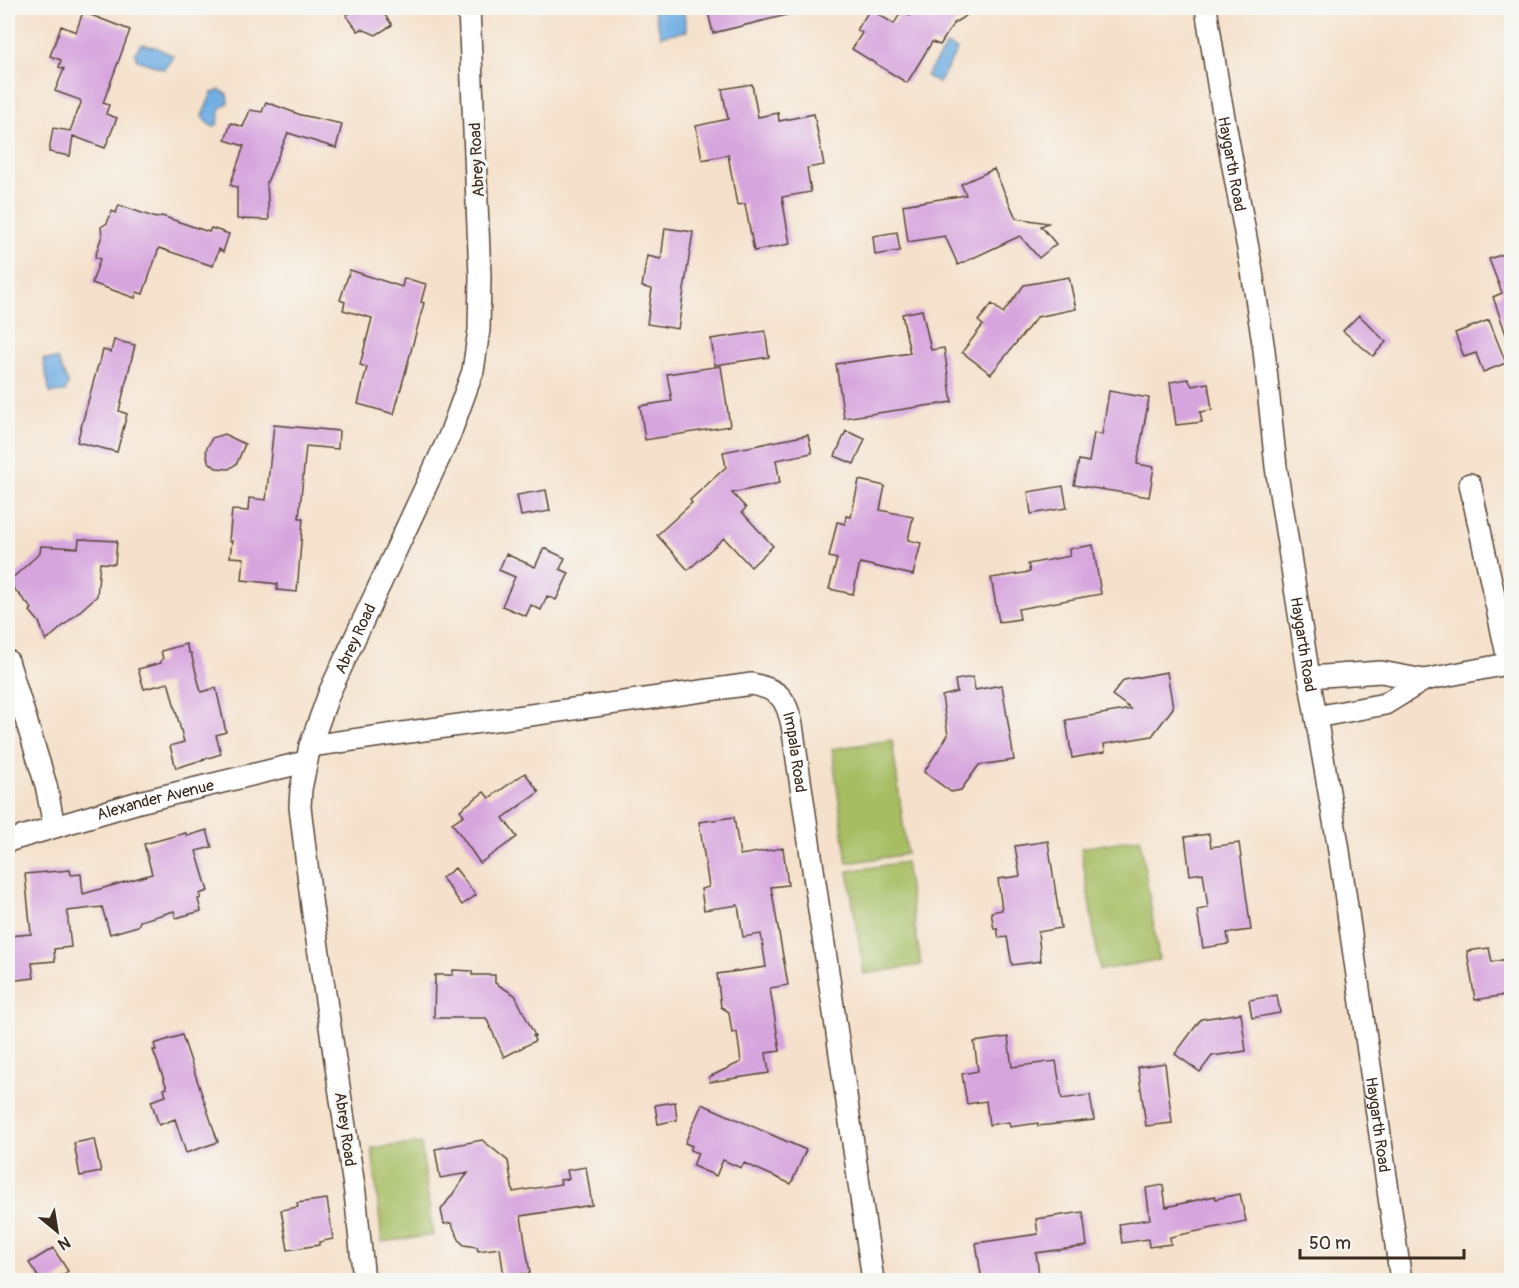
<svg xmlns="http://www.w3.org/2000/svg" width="1519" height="1288" font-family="Pangolin,sans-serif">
<rect width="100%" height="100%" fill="#f6f6f2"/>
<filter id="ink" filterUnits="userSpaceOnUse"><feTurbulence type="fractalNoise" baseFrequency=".0167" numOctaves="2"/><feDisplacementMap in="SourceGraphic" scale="12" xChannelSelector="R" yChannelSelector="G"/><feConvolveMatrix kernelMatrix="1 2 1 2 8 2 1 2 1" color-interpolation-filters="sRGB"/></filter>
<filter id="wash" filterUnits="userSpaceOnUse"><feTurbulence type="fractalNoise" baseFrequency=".008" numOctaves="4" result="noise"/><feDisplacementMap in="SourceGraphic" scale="24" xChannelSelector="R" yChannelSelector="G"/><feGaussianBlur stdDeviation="1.35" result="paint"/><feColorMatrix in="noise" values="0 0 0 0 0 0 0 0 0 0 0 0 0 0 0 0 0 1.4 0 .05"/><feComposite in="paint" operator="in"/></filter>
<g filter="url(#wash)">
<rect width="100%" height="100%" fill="#f5e1cb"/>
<path fill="#a6bd62" stroke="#707440" stroke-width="1.5" d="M892,740L907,854L847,863L832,749Z
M1140,838L1159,960L1100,970L1081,848Z
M905,862L921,965L864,974L848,871Z
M421,1143L433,1235L382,1242L372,1148Z"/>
<path fill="#6fade2" stroke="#556c80" stroke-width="1.5" d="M653,8H683L687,31L661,36Z
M141,44L155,47L174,56L164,69L137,60L135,53Z
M947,45L957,50L939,83L926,76Z
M220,90L227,94L228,103L221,108L217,125L213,127L206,122L202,116L212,93Z
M43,359H57L68,383L65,392L50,393Z"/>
<g id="blocks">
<path fill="#d7a5de" d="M359,8H380L392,25L376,35L362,29L358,31L346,15Z
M707,8H790L791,14L713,33Z
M915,8H978L954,23L940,45L932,42L907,83L852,49L862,33L857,30L870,9L894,24L902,10L910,16Z
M83,12L130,30L103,103L109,105L106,114L117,118L105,148L73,136L70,156L49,152L53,128L70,131L81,103L80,100L55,91L64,69L59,67L61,60L50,56L61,26L76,32Z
M752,84L758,117L778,113L779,121L814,114L824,165L807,168L811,192L782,197L790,244L754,251L745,204L737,205L728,155L702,160L696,126L728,119L722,89Z
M266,102L301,115L342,124L336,148L288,133L267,182L269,220L237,219V187L230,185L244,146L225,140L231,123L243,127L250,110L262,112Z
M994,169L1016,218L1048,223L1041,226L1056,244L1039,258L1020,236L958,265L945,236L908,242L903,205L966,195L961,184Z
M119,205L156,218L162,216L209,232L211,228L229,234L223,252L219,249L213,266L159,248L143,294L137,292L135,298L92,283L100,259L95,257L102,235L101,227L107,223L112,211L116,213Z
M665,228L693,232L678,329L647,324L652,289L642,287L647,256L661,259Z
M897,232L900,251L875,255L873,236Z
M1512,251V342L1509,343L1493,297L1502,293L1489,259Z
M350,270L402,287L404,278L426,284L421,302L424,303L394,414L358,404L367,367L360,365L372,318L343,310L345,302L340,300Z
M1069,277L1076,309L1037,317L991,374L962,352L983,325L978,321L992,304L1003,313L1024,285Z
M922,310L931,350L944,348L952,402L844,418L836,364L910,353L902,314Z
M1359,315L1386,342L1373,356L1343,331Z
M1489,320L1506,363L1483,372L1476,353L1464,357L1455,333Z
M765,331L769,357L715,365L711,339Z
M114,340L135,345L119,411L127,414L117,452L77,442L98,365H99L103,350L111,352Z
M721,366L730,426L645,440L640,406L672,401L667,374Z
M1188,379L1192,386L1208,383L1212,410L1200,412L1202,422L1176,425L1170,382Z
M1109,391L1149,398L1137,464L1154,467L1149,497L1074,485L1079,460L1089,462L1094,433L1102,435Z
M274,425L339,431L338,449L306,446L299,518H303L297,592L277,590L278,584L242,580L244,558L230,557L232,541H229L232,510L248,511L249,498L266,500Z
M846,431L865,439L854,464L835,456Z
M224,434L245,444L237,463L229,469L216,468L208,461L206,450L212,438Z
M808,435L812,453L776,460L780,483L732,493L746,508L742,512L773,546L751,567L724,538L688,570L657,535L692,503L690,500L726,467L723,452Z
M859,480L885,486L880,510L913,517L908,540L921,543L913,575L860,563L853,594L829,589L837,559L829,557L837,522L845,524L846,516L851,517Z
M1063,486L1067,508L1031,514L1028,492Z
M546,490L550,511L521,516L517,495Z
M79,539L117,541L115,564L100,563L97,596L46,641L39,622L30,611L32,609L8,582L40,553L41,546L78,548Z
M1093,545L1101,594L1018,609L1020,619L999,622L991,578L1030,572L1028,564L1070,556L1069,549Z
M544,548L565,558L560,569L569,573L556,600L547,596L541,610L531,605L526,616L502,606L515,577L499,570L506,554L535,567Z
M186,644L189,653H191L201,692L216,688L226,732L216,735L221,754L176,768L170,746L184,742L169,685L168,683L144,689L138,669L161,663V660L163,659L161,651Z
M1167,672L1173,708L1152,736L1104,744L1105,752L1072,758L1066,720L1131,709L1112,695L1124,680Z
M973,677L975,690L1002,685L1014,760L979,765L961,790L951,792L924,772L948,735L942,696L957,692L955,680Z
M525,773L539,792L503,818L517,837L480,863L452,823L464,815L460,810L484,792L489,798Z
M734,817L740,855L783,848L788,885L771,887L788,985L770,988L780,1051L766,1053L769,1073L710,1082L709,1077L741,1062L737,1032L732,1033L729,1012L721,1007L717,974L766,967L761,934L743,937L738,905L704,910L701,889L709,887L699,822Z
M207,830L212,847L196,851L208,891L199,894L201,898L198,899L201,911L176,918L174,911L140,921L138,926L110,934L102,907L67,911L71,947L54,949L55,961L32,963L34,978L8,981V936L31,934L25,874L70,870L71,875L81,874L83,894L152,874L144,844L186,833L187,836Z
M1209,834L1211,847L1239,843L1251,930L1227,933L1229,944L1203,948L1197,910L1208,908L1203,873L1190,875L1185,837Z
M1048,841L1061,928L1038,932L1041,961L1012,965L1007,937L999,938L997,928L994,929L991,912L1002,910L998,879L1020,876L1015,846Z
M455,868L476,895L462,905L442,878Z
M1489,948L1492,962L1512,958V994L1475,1000L1467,951Z
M453,970L472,971V975H495V983L515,995L535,1036H533L535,1041L504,1057L486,1018H434L435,975H453Z
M1277,995L1280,1013L1252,1018L1249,1000Z
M1241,1013L1246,1051L1212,1056L1200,1072L1175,1054L1201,1019Z
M182,1035L218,1142L186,1153L175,1119L159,1125L151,1101L166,1096L164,1089L167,1088L153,1050H156L154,1044Z
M1008,1037L1012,1067L1056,1061L1062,1099L1090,1095L1094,1120L1038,1126V1123L1010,1127L1009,1122L989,1125L986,1101L967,1104L962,1074L978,1071L974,1042Z
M1165,1063L1172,1123L1146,1126L1138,1067Z
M675,1102L677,1120L658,1124L655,1105Z
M702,1104L806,1150L791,1184L744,1163L741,1168L723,1160L716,1176L693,1166L698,1153L690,1150L692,1146L685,1143Z
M94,1139L101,1172L80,1176L74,1143Z
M482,1140L508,1161L513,1192L561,1184L560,1180L569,1179L567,1170L586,1167L592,1205L521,1216L530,1273L504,1277L500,1248L478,1251L477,1247L464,1245L460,1241L451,1223L444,1224L441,1210L468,1173L440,1178L435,1149Z
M1163,1185L1166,1207L1215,1196L1216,1199L1240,1194L1246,1221L1170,1237L1171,1244L1149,1247L1148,1239L1122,1243L1119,1224L1150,1219L1146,1188Z
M327,1199L333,1239L319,1242V1245L288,1250L281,1210L298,1207L297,1203Z
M1083,1212L1087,1246L1036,1253L1040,1281H1004V1277L982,1281L976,1243L1038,1234L1036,1219Z
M53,1248L68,1271L54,1281H41L29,1263Z"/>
</g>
</g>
<g filter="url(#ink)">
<use href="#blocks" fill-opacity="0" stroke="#574538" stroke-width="1.5"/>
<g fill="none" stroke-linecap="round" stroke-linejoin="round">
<g stroke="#574538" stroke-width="24">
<g id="minor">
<path id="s1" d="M1206,8L1219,90L1251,265L1264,350L1276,467L1309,677L1338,844L1401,1280"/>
<path d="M1470,484L1509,664"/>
<path d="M8,661L46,785L54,826"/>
<path d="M1309,677L1381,672L1424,680"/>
<path d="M1316,717L1385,704L1424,680L1512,663"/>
<path id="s2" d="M310,746L752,684C780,690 786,698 792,725L873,1280"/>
<path id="s3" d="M8,841L139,802L305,762"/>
<path id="s4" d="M364,1280L355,1193L312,907L300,807L301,789L310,746L330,691L449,437L473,371L479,330L480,276L469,8"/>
</g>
</g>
<use href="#minor" stroke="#fff" stroke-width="21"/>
</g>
</g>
<g text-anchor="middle" stroke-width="6" stroke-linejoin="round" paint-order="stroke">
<g font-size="16" fill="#3b2a1e" stroke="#f6f6f2">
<text transform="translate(476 160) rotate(-93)" y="6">Abrey Road</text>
<text dy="6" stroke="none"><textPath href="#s1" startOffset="158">Haygarth Road</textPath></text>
<text dy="6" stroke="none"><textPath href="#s4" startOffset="656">Abrey Road</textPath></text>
<text dy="6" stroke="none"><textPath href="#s1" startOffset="644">Haygarth Road</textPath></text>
<text dy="6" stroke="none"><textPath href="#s2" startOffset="536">Impala Road</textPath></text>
<text dy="6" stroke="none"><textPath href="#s3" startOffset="153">Alexander Avenue</textPath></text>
<text dy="6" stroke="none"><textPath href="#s1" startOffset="1130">Haygarth Road</textPath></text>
<text transform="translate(346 1129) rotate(82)" y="6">Abrey Road</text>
</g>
</g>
<rect width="1519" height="1288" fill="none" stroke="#f6f6f2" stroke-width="30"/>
<g transform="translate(57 1231) rotate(150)" stroke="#f6f6f2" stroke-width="4.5" paint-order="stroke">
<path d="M0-4.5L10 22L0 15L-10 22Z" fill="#3b2a1e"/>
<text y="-9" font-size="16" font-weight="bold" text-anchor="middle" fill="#3b2a1e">N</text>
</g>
<path d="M1300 1249v9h164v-9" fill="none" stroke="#3b2a1e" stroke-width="3"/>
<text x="1309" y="1249" font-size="18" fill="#3b2a1e" stroke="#f6f6f2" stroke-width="4.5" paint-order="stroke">50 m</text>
</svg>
